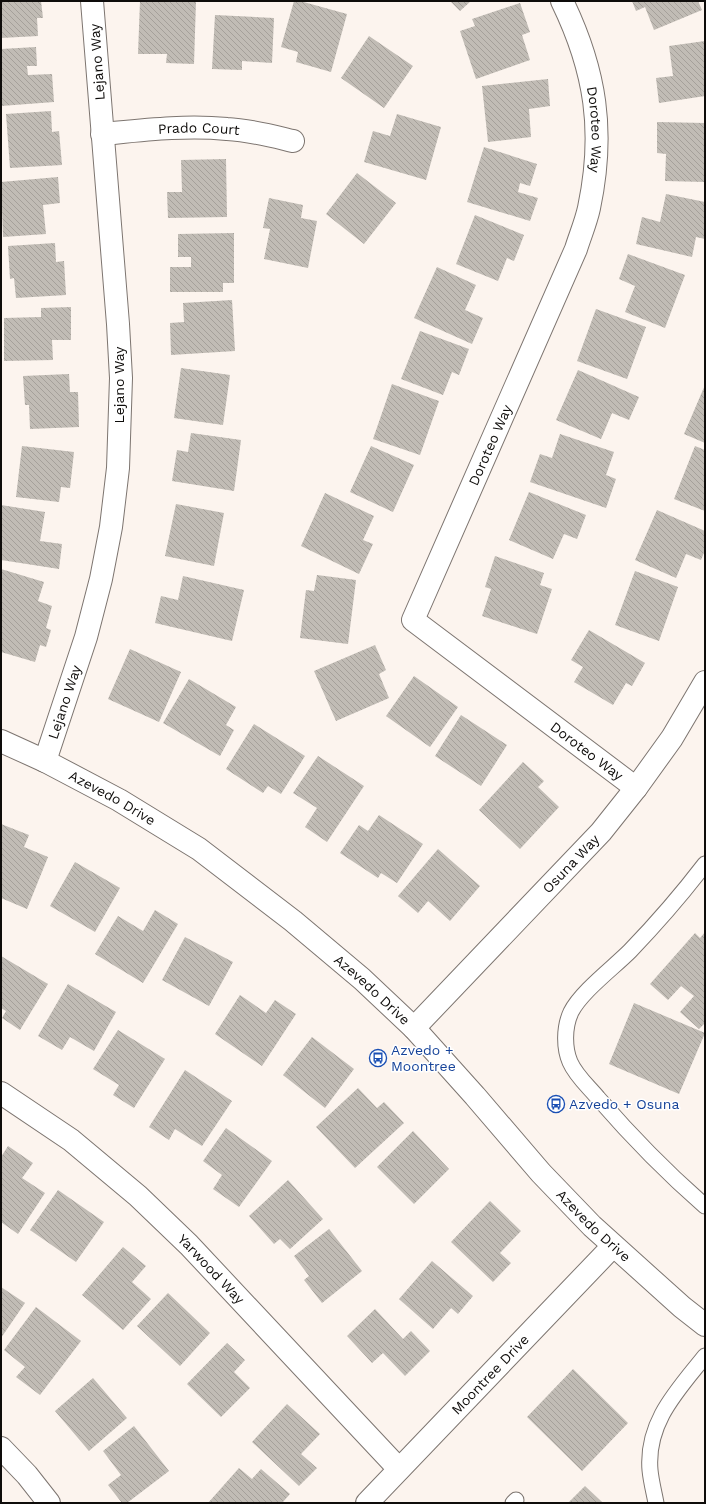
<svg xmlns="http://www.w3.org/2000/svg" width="706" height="1504" font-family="'Work Sans',sans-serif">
<defs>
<pattern id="building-back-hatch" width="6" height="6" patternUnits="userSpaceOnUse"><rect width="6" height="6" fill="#c1bcb5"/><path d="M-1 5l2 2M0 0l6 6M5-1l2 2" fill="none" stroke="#a5a09a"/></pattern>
</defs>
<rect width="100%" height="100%" fill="#fcf4ee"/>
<path fill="url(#building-back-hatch)" d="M1,1H41L43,18H37L38,36L1,38Z
M140,1H196L194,64L166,63L167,54H138Z
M294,1H300L347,14L331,72L296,62L298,52L281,47Z
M450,1H471L460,11Z
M632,1H698L702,10L654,30L645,7L636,11Z
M520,3L530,32L522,35L530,60L476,79L460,31L475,26L472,19Z
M215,15L274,18L272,63L242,61V70L212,69Z
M369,36L413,66L384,108L341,78Z
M705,41V96L659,103L656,78L673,76L669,46Z
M36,47L37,66H27L28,75L52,74L54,102L1,106V49Z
M548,79L550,106L529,109L531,137L488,142L482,86Z
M51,111L52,132L59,131L62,165L10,168L6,114Z
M397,114L441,127L426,180L364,162L373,131L390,136Z
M657,122L705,123V182L665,181L666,154L657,153Z
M484,147L537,164L530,186L520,183L518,192L538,198L530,221L467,202Z
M226,159L227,217L168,218L167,192H182L181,160Z
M357,173L396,203L364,244L326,214Z
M58,177L60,203L43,205L46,234L3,237L1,182Z
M666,194L705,202V239L696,237L692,257L636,244L642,217L660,222Z
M269,198L303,205L301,218L317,221L308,268L264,259L270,229L263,228Z
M475,215L524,235L514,261L507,258L498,281L456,264Z
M234,233V283H223V292H170V267H191V257H178V234Z
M55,243L56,262L64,261L66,295L16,298L14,278L10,279L8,246Z
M628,254L685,275L665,328L625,312L635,286L619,279Z
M437,267L476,285L465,310L483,318L472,344L414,318Z
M232,300L235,351L171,355L170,323L184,322L183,303Z
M71,307V340H52L53,360L4,361V318L41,317V308Z
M596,309L646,327L627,379L577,361Z
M420,331L469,349L459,375L452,372L443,395L401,379Z
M181,368L230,375L223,425L174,418Z
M578,370L639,397L629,420L612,413L601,439L556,420Z
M69,374L70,392H78L79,427L30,429L29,405H25L23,376Z
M392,384L439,401L420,455L373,439Z
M705,385V443L684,434Z
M191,433L241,440L234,491L172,481L177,450L188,452Z
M560,434L614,452L606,475L616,479L606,508L530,482L540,454L552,458Z
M22,446L74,452L70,488L61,487L59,502L16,497Z
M371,446L414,465L393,512L350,492Z
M695,446L705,450V511L674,499Z
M529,492L586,515L577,539L564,534L553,559L509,540Z
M325,493L374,516L363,540L373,544L359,574L301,546Z
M176,504L224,513L214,566L165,556Z
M1,505L45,512L40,541L62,544L59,569L1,560Z
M657,510L705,531V550L701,560L686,554L676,578L635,560Z
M495,556L544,573L540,585L552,589L537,634L482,616L491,589L485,587Z
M1,569L44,582L38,601L52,606L46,628L51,630L46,647L40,645L35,662L1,652Z
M635,571L678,587L659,641L615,625Z
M317,575L356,580L348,644L300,638L306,590L314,591Z
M183,576L244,590L232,641L155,623L161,596L178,600Z
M589,630L645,663L632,686L626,683L613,705L574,682L583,667L571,660Z
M375,645L386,670L379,674L389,698L336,721L314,671Z
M130,649L181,672L159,722L108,699Z
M414,676L458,707L430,747L386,716Z
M189,679L236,707L226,725L234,730L220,756L163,723Z
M461,715L507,745L481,786L435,756Z
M254,724L305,756L281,794L268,786L263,793L226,769Z
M318,756L364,786L327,842L305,827L317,808L293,793Z
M523,762L544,781L538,787L559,807L520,849L479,810Z
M379,815L423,844L397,883L381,873L378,878L340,853L359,825L368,831Z
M1,824L29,835L24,847L48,857L27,909L1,898Z
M438,849L480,886L450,921L428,901L418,913L398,896Z
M75,862L120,888L95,932L50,906Z
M155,910L178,924L143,983L95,954L118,916L143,931Z
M705,932V1023L699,1029L680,1012L694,996L681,986L668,1000L650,984L695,933L700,938Z
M185,937L233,962L209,1006L162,980Z
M1,956L48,984L20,1030L2,1018L6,1011L1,1008Z
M68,984L116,1012L94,1051L70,1037L62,1050L38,1036Z
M240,995L266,1013L275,1000L296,1014L262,1066L215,1034Z
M634,1003L705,1033L679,1094L609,1064Z
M118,1030L165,1059L134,1108L113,1095L119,1085L93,1069Z
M312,1037L354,1069L325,1108L283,1075Z
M185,1070L232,1101L202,1146L175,1129L169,1140L149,1127Z
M358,1088L377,1108L384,1102L404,1123L355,1168L316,1127Z
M226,1128L272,1161L239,1207L213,1189L222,1175L203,1161Z
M413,1131L449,1169L414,1204L377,1167Z
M8,1146L33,1163L22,1178L45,1193L18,1234L1,1222V1157Z
M288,1180L323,1219L290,1249L280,1239L274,1244L249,1216Z
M58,1190L104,1222L76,1262L30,1230Z
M490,1201L521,1231L500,1253L511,1263L493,1282L451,1242Z
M329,1229L362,1271L322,1303L304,1280L309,1276L294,1256Z
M123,1247L146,1266L132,1282L151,1299L123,1330L82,1295Z
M432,1261L473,1296L458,1314L451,1308L433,1329L399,1299Z
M1,1287L25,1303L1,1338Z
M168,1293L210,1333L180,1366L137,1326Z
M36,1307L81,1341L40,1395L16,1377L25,1367L4,1350Z
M375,1309L403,1339L411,1331L430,1351L405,1376L383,1353L372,1363L347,1336Z
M227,1343L245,1360L234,1372L250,1388L221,1417L187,1384Z
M573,1369L628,1423L582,1471L527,1417Z
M93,1378L127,1418L89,1451L55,1411Z
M287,1404L320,1434L301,1454L317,1468L299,1486L252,1442Z
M134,1426L169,1471L127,1503H122L108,1485L121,1475L103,1451Z
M239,1468L252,1479L261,1469L290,1494L282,1503H208Z
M585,1486L603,1503H568Z"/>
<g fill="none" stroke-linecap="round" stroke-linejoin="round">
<g stroke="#7d7570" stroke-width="17">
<path id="service" d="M705,864C682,894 656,924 630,951C613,968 581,992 571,1012C564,1027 564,1048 570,1062C576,1076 589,1087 598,1098C631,1136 667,1173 705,1206
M513,1503L516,1500
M656,1503C654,1492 651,1481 650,1470C646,1422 678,1390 705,1356"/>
</g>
<g stroke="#7d7570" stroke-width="24">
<g id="minor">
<path id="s1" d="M562,1C596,71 605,132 589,208C586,222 580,236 576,249L413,620L636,788"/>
<path id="s2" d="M102,134C144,130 185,125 227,129C250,130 272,136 293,141"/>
<path id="s3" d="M45,761L86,637L101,579L111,527L118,468L121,378L118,324L92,1"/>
<path id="s4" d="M414,1028L601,832L636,788L672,738L705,682"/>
<path id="s5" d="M1,1093L71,1140L138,1196L189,1245L399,1469"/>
<path d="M1,1448L27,1475L49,1503"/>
<path id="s6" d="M367,1503L613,1246"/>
</g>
</g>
<g stroke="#7d7570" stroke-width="24">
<g id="tertiary">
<path id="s7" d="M1,741L45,761L119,800L199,849L293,921L362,979L414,1028L475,1096L541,1173L592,1226L682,1307L705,1325"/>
</g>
</g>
<use href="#service" stroke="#fff" stroke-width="15"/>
<use href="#minor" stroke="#fff" stroke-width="22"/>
<use href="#tertiary" stroke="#fff" stroke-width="22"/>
</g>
<defs>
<g id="bus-ring" transform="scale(0.9)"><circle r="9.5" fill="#fff" stroke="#1a4fb4" stroke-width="1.5"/><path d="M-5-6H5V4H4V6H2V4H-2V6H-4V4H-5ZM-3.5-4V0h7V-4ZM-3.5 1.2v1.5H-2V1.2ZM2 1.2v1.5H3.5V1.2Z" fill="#1a4fb4"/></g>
</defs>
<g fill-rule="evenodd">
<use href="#bus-ring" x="378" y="1058"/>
<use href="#bus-ring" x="556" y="1104"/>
</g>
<g text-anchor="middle" stroke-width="3" stroke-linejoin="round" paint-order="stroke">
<g font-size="14" fill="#0e0c0a" stroke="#fff">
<text transform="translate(97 62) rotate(-94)" y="5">Lejano Way</text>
<text dy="5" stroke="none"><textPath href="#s1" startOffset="134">Doroteo Way</textPath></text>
<text dy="5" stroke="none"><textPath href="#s2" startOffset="97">Prado Court</textPath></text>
<text transform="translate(119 385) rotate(-90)" y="5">Lejano Way</text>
<text transform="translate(490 445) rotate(-66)" y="5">Doroteo Way</text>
<text dy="5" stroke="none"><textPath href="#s3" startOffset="62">Lejano Way</textPath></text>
<text dy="5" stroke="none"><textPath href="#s1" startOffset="879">Doroteo Way</textPath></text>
<text dy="5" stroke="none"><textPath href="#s7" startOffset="125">Azevedo Drive</textPath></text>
<text dy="5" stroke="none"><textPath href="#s4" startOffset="227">Osuna Way</textPath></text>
<text dy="5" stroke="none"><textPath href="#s7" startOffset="449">Azevedo Drive</textPath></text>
<text dy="5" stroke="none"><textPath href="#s7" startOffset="773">Azevedo Drive</textPath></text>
<text dy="5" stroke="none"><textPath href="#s5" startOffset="275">Yarwood Way</textPath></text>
<text dy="5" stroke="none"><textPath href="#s6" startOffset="178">Moontree Drive</textPath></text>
</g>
<g font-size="14" fill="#164399" stroke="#fff" text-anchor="start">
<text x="391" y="1055">Azvedo +<tspan x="391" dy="16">Moontree</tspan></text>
<text x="569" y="1109">Azvedo + Osuna</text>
</g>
</g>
<rect width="706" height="1504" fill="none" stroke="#0e0c0a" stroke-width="4"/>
</svg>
